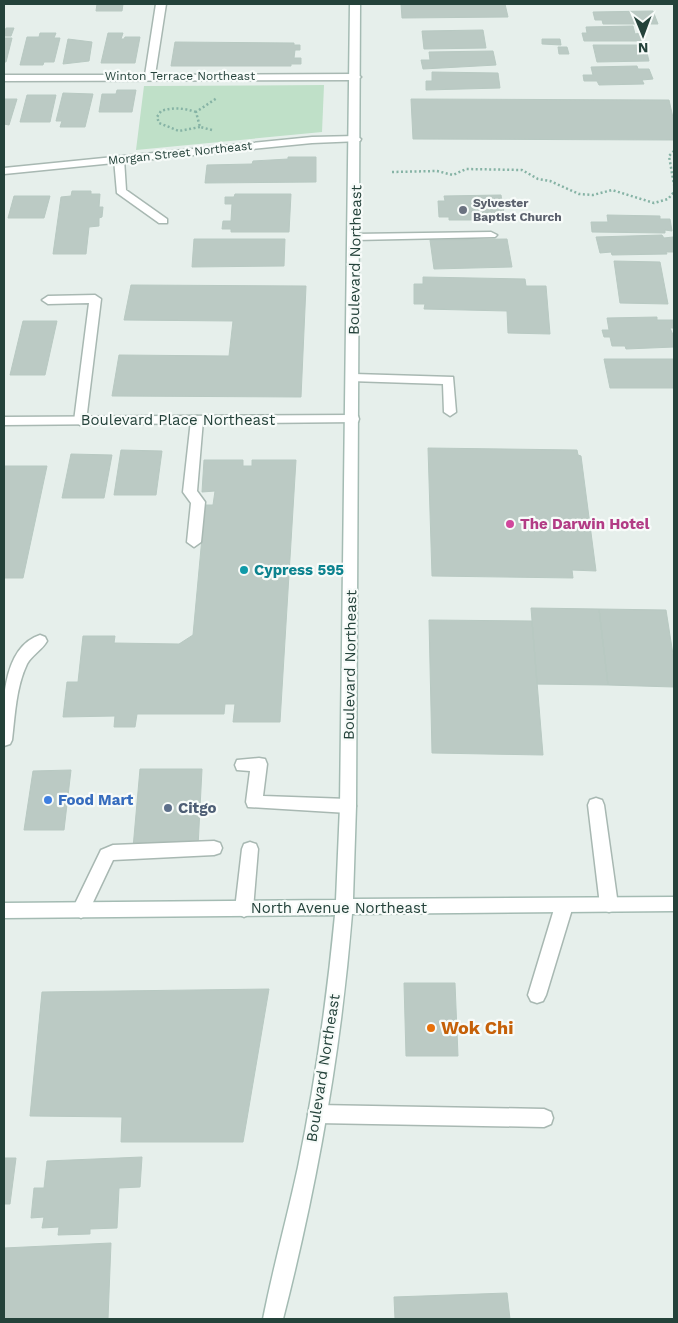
<svg xmlns="http://www.w3.org/2000/svg" width="678" height="1323" font-family="'Work Sans',sans-serif">
<rect width="100%" height="100%" fill="#e6efeb"/>
<path fill="#bfe0c8" d="M324,85L322,132L136,150L144,86Z"/>
<path fill="#bbcac4" stroke="#b8c9c2" d="M97,4H123L122,11H96Z
M401,4H505L508,17L402,18Z
M653,11L658,24H603L602,20H595L593,12Z
M633,26L635,34L641,33L644,41H584L582,33H587L586,27Z
M6,28H14L11,36H4Z
M483,30L486,48L424,49L422,31Z
M40,33H56L54,38H60L54,62H44L43,65H20L27,37H39Z
M108,33H123L121,39H124L125,37H140L135,63H101Z
M4,38H12L6,62H4Z
M68,39L92,42L89,61L63,64Z
M542,39H560L561,45L542,44Z
M175,42L294,43V45H300V50H295L294,58H301V64H291V66H171Z
M593,45H640L642,53H647L649,61L597,62Z
M558,47H567L569,54H559Z
M493,51L496,65L423,69L421,60H430L429,52Z
M637,66L638,69H649L653,79L642,80L644,84L599,85L597,81H584L583,75H593L591,67Z
M432,72L498,73L500,88L426,90V81H432Z
M117,90H136L132,112H99L102,94H116Z
M63,93L93,94L85,127H60L62,121H56Z
M27,95H56L50,122H20Z
M4,99H17L9,125L4,124Z
M411,99L669,100L674,122V140L413,139Z
M288,157H316V182L205,183L207,165L252,164L253,161L288,159Z
M72,191H91V194H100L99,207H103L102,217L99,218V226L89,227L86,254H53L61,197L71,196Z
M235,194H291L289,232H231V229H222L223,221H231L232,204H225V197H234Z
M501,195L505,220H449V217H439L438,201H445L444,196Z
M14,196H50L44,218H8Z
M607,215L660,216V219H670L672,231L665,230V233L592,232L591,222H608Z
M662,235L664,238L673,237L674,252H666L667,254L612,255L611,252L600,253L596,237Z
M194,239H285L284,266L192,267Z
M507,239L512,267L434,269L430,240Z
M614,261L660,262L668,304L620,303Z
M423,277L525,279L526,286H546L550,334L508,333L507,311L424,309L425,304H414V284H423Z
M131,285L306,286L301,397L112,396L119,355L229,356L233,321L124,320Z
M657,317V320H673L674,328H670L674,337V347L626,349L625,346H612L610,337H604L602,330H609L607,318Z
M23,321H57L45,375H10Z
M604,359H674V388H610Z
M428,448L577,450L578,455L581,456L596,571L572,570L573,578L432,576Z
M121,450L162,451L156,495H114Z
M71,454L112,455L104,498H62Z
M204,460H243V466H252V460H296L280,722H233L235,704H225L224,714H137L135,727H114L115,716L63,717L67,682H78L83,636H115L114,643L179,644L193,635L205,505H213L215,491L202,492Z
M4,466H47L23,578H4Z
M531,608L599,609L608,685L537,684Z
M599,609L666,610L674,661V687L608,685Z
M429,620L532,621L543,755L432,753Z
M140,769H202L198,847L133,848Z
M71,770L64,830H24L33,771Z
M404,983H455L458,1056H406Z
M269,989L243,1142H121L122,1117L30,1116L42,992Z
M142,1157L140,1187L119,1188L117,1228L90,1229V1234L58,1235L59,1227L42,1228L44,1217L31,1218L34,1188H44L47,1161Z
M4,1158H16L10,1204H4Z
M111,1243L108,1319H4V1248Z
M507,1293L510,1319H395L394,1297Z"/>
<g fill="none" stroke-linecap="round" stroke-linejoin="round">
<g stroke="#a8b8b2" stroke-width="3">
<path id="service" d="M119,156L124,159L126,190L167,219V223H159L117,193L114,159Z
M491,232L497,235L495,237L355,240L349,237L355,234Z
M95,295L101,299L86,421L80,425L74,421L89,303L48,304L42,300L48,296Z
M354,374L453,377L456,412L450,416L444,412L443,384L350,381L348,378L350,375Z
M197,416L203,420L197,491L205,502L201,542L194,547L187,542L191,503L183,492L191,420Z
M40,635L45,637L47,641C42,650 32,655 27,664C16,687 15,715 12,740L10,744L4,746C2,713 0,648 40,635Z
M259,758L265,759L267,764L263,796L348,799L354,801L356,806L354,811L348,813L248,807L246,802L250,771L237,770L235,765L237,760Z
M596,798L602,800L604,805L618,905L615,910L609,912L603,910L600,905L588,805L590,800Z
M214,841L220,843L222,848L220,853L214,855L113,860L87,915L81,918L75,915L72,910L101,850L113,845Z
M250,842L256,844L258,849L253,909L250,914L244,917L238,914L235,909L242,849L244,844Z
M564,899L570,901L573,906L546,995L543,1001L537,1003L531,1001L528,995L555,906L558,901Z
M317,1105L544,1109L551,1112L553,1118L551,1124L544,1127L317,1123L310,1120L308,1114L310,1108Z"/>
</g>
<g stroke="#a8b8b2" stroke-width="3">
<path id="minor" d="M156,4H166L155,75L356,74L361,77L356,80L4,81V75H145Z
M356,136L361,139L360,141L312,143L4,174V168L312,137Z
M353,415L358,416L359,419L358,422L4,425V417Z"/>
</g>
<g stroke="#a4bbb3" stroke-width="3">
<path id="secondary" d="M350,4H360L356,806L353,899L674,897V911L352,914C341,1051 317,1186 283,1319H263C273,1268 287,1218 298,1167C315,1084 327,999 335,915L4,918V903L336,900L340,806Z"/>
</g>
<path stroke="#86b3a5" stroke-width="2.5" stroke-dasharray="2 2.5" stroke-linecap="butt" d="M196,112C184,108 173,107 161,111L157,117L159,123L179,131L200,127
M212,130L200,127L196,112L217,98
M674,151L669,156L674,185
M392,172L437,171L453,175L466,169L522,170L538,179L550,181L579,194L593,195L612,190L654,203L668,199L674,192"/>
<use href="#service" fill="#fff" fill-rule="evenodd"/>
<use href="#minor" fill="#fff" fill-rule="evenodd"/>
<use href="#secondary" fill="#fff" fill-rule="evenodd"/>
</g>
<circle fill="#6b7280" stroke="#f7fbf9" stroke-width="2" cx="463" cy="210" r="5"/>
<circle fill="#d1479c" stroke="#f7fbf9" stroke-width="2" cx="510" cy="524" r="5"/>
<circle fill="#0f9aa8" stroke="#f7fbf9" stroke-width="2" cx="244" cy="570" r="5"/>
<circle fill="#3f7fe0" stroke="#f7fbf9" stroke-width="2" cx="48" cy="800" r="5"/>
<circle fill="#5c6f8a" stroke="#f7fbf9" stroke-width="2" cx="168" cy="808" r="5"/>
<circle fill="#e8710a" stroke="#f7fbf9" stroke-width="2" cx="431" cy="1028" r="5"/>
<g text-anchor="middle" stroke-width="4.5" stroke-linejoin="round" paint-order="stroke">
<g font-size="12" fill="#24423a" stroke="#f7fbf9">
<text x="180" y="80">Winton Terrace Northeast</text>
<text transform="translate(180 153) rotate(-6)" y="4">Morgan Street Northeast</text>
</g>
<g font-size="12" font-weight="bold" fill="#5b616d" stroke="#f7fbf9" text-anchor="start">
<text x="473" y="207">Sylvester<tspan x="473" dy="14">Baptist Church</tspan></text>
</g>
<g font-size="15" fill="#24423a" stroke="#f7fbf9">
<text transform="translate(355 260) rotate(-89)" y="5">Boulevard Northeast</text>
<text x="178" y="425">Boulevard Place Northeast</text>
<text transform="translate(350 665) rotate(-89)" y="5">Boulevard Northeast</text>
<text x="339" y="913">North Avenue Northeast</text>
<text transform="translate(323 1068) rotate(-81)" y="5">Boulevard Northeast</text>
</g>
<g font-size="15" font-weight="bold" fill="#b23c85" stroke="#f7fbf9" text-anchor="start">
<text x="520" y="529">The Darwin Hotel</text>
</g>
<g font-size="15" font-weight="bold" fill="#0d838f" stroke="#f7fbf9" text-anchor="start">
<text x="254" y="575">Cypress 595</text>
</g>
<g font-size="15" font-weight="bold" fill="#366cbe" stroke="#f7fbf9" text-anchor="start">
<text x="58" y="805">Food Mart</text>
</g>
<g font-size="15" font-weight="bold" fill="#4e5e75" stroke="#f7fbf9" text-anchor="start">
<text x="178" y="813">Citgo</text>
</g>
<g font-size="18" font-weight="bold" fill="#c56008" stroke="#f7fbf9" text-anchor="start">
<text x="441" y="1034">Wok Chi</text>
</g>
</g>
<rect width="678" height="1323" fill="none" stroke="#24423a" stroke-width="10"/>
<g transform="translate(643 35) rotate(179)" stroke="#f7fbf9" stroke-width="4" paint-order="stroke">
<path d="M0-4L9 19L0 12L-9 19Z" fill="#24423a"/>
<text y="-8" font-size="14" font-weight="bold" text-anchor="middle" fill="#24423a">N</text>
</g>
</svg>
